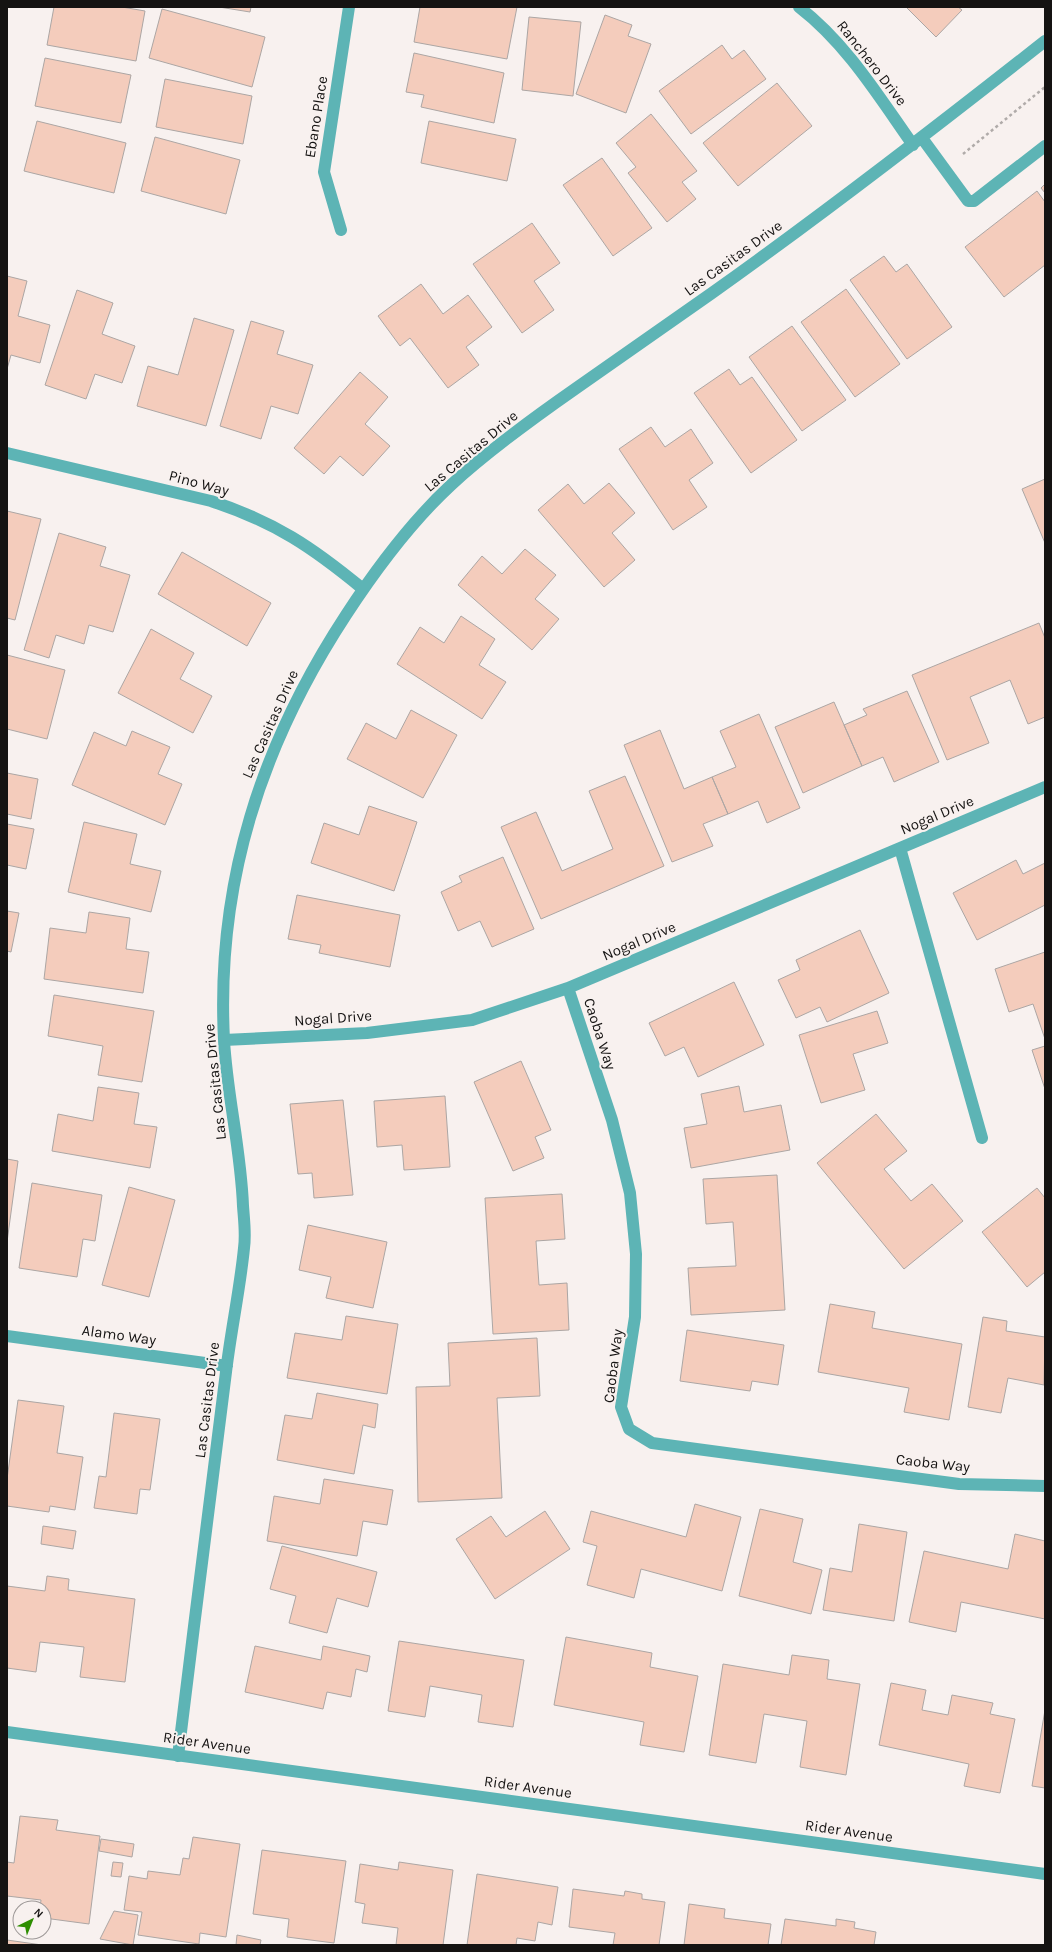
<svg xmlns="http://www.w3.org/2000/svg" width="1052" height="1952" font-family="Karla,sans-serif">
<rect width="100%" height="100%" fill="#f8f1ef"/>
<path fill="#f4ccbc" stroke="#aca6a4" d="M54,7H122L145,11L136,61L47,45Z
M219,7H251L250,12Z
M420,7H517L507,59L414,42Z
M906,7H958L962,10L936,37Z
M162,9L265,37L252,87L149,58Z
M605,15L632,25L628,36L651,44L626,113L576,94Z
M529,17L581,22L573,96L522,90Z
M722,45L732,59L744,50L766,79L691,134L659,91Z
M414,53L504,73L494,123L421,107L424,95L406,92Z
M45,58L131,75L121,123L35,106Z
M165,79L252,96L243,144L156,127Z
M777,83L812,126L738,186L703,143Z
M651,114L697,171L682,182L696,199L667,222L628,173L636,167L616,143Z
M37,121L126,143L114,193L24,171Z
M429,121L516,139L507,181L421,163Z
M155,137L240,160L226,214L141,191Z
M602,158L652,228L613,256L563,185Z
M1045,184V193L1041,188Z
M1037,191L1045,202V265L1004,297L965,247Z
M532,223L560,263L534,281L554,310L522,333L473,264Z
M884,256L896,272L907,264L952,327L907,359L850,280Z
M7,276L27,281L18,316L50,325L40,363L11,355L7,369Z
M421,284L443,314L468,295L492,327L466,347L479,365L448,388L410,338L400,346L378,316Z
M846,289L900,364L855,397L801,322Z
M77,290L113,303L102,334L135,346L122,383L95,374L86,399L45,385Z
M194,318L234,330L206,426L137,406L148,366L178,375Z
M251,321L284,331L277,354L313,365L298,414L271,406L261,439L220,426Z
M792,326L846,400L802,431L749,357Z
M729,369L740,385L752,377L797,440L751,473L694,393Z
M360,372L388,397L365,424L390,446L363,476L340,456L324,474L294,448Z
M651,427L665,447L691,429L713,463L689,480L707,507L673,530L619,449Z
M1045,479V543L1022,489Z
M609,483L635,513L612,533L635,560L604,587L538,510L568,484L584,504Z
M7,511L41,519L15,620L7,618Z
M59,533L106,547L100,566L130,575L113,632L89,625L84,644L56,635L49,658L24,650Z
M525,549L556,575L535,599L559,619L532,650L458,585L482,556L502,574Z
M182,552L271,603L247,646L158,594Z
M461,616L495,639L479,665L506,682L482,719L397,664L420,627L444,643Z
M1039,623L1045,638V717L1028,724L1010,680L970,697L989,743L947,760L912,675Z
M151,629L194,653L180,679L212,696L193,733L118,693Z
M7,655L65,670L47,739L7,729Z
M907,691L939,762L894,782L883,757L862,766L844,725L867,715L863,709Z
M834,702L862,766L803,793L775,727Z
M411,710L457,735L423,798L347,759L366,723L396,739Z
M759,714L800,808L767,823L758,801L728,814L712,777L736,767L720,731Z
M660,730L684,789L712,777L728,814L703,824L713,846L672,862L624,745Z
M132,731L170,747L158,774L182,784L165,825L72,785L94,732L126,746Z
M7,773L38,779L31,819L7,814Z
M625,776L664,866L541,919L501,827L536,812L562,871L613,849L589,791Z
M369,806L417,822L394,891L311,863L324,823L359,835Z
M84,822L137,834L130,864L161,871L151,912L68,892Z
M7,824L34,829L26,869L7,865Z
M503,857L534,929L492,947L480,921L458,931L441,892L462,882L459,876Z
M1016,860L1023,874L1045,863V905L977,940L953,893Z
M297,895L400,915L390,967L319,953L321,945L288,939Z
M7,911L19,913L11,952L7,951Z
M89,912L130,918L126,949L149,952L143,993L44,979L50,928L86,933Z
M860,930L889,993L827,1022L820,1007L796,1018L778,980L800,970L796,960Z
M1045,952V1039L1033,1004L1009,1012L995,969Z
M734,982L764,1045L698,1077L684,1047L665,1056L649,1023Z
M54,995L154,1011L142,1082L98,1075L103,1046L48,1036Z
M877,1011L888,1043L853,1054L865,1090L821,1103L799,1035Z
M1045,1046V1089L1032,1050Z
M521,1061L551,1130L535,1137L544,1158L513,1171L474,1082Z
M739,1086L744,1112L781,1105L790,1150L691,1168L684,1128L707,1124L701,1094Z
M98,1087L139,1093L134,1124L157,1127L150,1168L52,1151L58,1114L93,1121Z
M445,1096L450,1167L404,1170L402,1145L377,1147L374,1101Z
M343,1100L353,1195L314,1198L312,1173L298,1174L290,1104Z
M876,1114L907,1151L884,1169L911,1201L932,1184L963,1221L904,1269L817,1163Z
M7,1159L18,1161L7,1242Z
M777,1175L785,1310L691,1315L688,1268L736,1266L733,1222L706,1224L703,1179Z
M32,1183L102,1195L95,1241L83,1239L77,1277L19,1268Z
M129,1187L175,1200L149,1297L102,1285Z
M1037,1188L1045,1198V1272L1027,1287L982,1232Z
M562,1194L565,1239L536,1241L539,1285L567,1283L569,1330L493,1334L485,1198Z
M308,1225L387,1242L373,1308L326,1298L331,1277L299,1270Z
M830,1304L875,1312L872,1328L962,1344L949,1420L904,1412L909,1388L818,1372Z
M346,1316L398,1324L387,1394L287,1378L295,1333L342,1340Z
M983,1317L1007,1321L1006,1331L1045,1337L1044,1385L1008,1378L1001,1413L968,1407Z
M687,1330L784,1345L778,1385L752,1381L750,1391L680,1381Z
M537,1338L540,1396L497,1398L502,1498L418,1502L416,1387L450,1386L448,1343Z
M317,1393L378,1404L375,1428L363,1425L354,1474L277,1460L285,1415L312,1419Z
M18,1400L64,1406L57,1453L83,1457L75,1510L50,1506L49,1512L7,1506V1479Z
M114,1413L160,1419L150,1490L140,1489L137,1514L94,1508L99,1476L106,1477Z
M324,1479L393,1490L387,1525L363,1521L357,1556L267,1541L274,1496L320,1504Z
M695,1504L741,1517L722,1591L641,1569L634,1598L587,1585L597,1546L583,1542L591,1511L686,1537Z
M760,1509L803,1519L793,1562L822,1570L811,1614L739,1596Z
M545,1511L570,1549L495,1599L456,1539L491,1516L506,1537Z
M859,1524L907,1532L894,1621L823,1610L830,1568L852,1572Z
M43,1526L76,1531L73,1549L41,1544Z
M1015,1534L1045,1541V1619L961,1602L956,1632L909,1622L924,1551L1008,1569Z
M282,1546L377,1572L368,1607L337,1598L327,1633L289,1623L296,1596L270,1589Z
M47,1576L69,1579L68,1590L135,1599L125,1682L80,1677L84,1647L40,1642L36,1672L7,1668V1586L45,1591Z
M566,1637L652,1653L650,1667L698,1676L684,1752L640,1745L644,1722L554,1705Z
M399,1641L524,1660L513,1727L478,1722L482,1695L430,1686L425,1717L388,1711Z
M255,1646L321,1660L323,1646L370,1656L367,1672L356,1669L351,1697L327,1692L323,1709L245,1692Z
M792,1655L829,1660L827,1679L860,1684L846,1775L800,1767L807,1721L764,1714L756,1763L709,1755L723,1664L789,1675Z
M891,1683L926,1690L922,1710L948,1715L952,1695L993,1703L990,1714L1015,1719L1000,1793L964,1786L969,1764L879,1745Z
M1045,1710V1788L1032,1786Z
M20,1816L58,1820L56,1830L100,1836L89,1924L44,1918V1908H40L41,1900L7,1896V1862L14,1863Z
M193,1837L240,1844L226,1937L200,1933L199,1944L138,1935L142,1912L124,1910L129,1876L147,1879L148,1871L180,1875L183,1858L189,1859Z
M101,1839L134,1844L132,1857L99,1851Z
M262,1850L346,1861L334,1943L287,1937L289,1919L253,1914Z
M113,1862L123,1863L121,1877L111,1876Z
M399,1862L453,1870L443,1945H396L398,1928L362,1923L365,1904L355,1902L360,1864L398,1870Z
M477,1874L558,1887L552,1925L538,1922L535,1941L517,1938L516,1945H467Z
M573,1889L624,1896L625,1891L642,1894V1899L665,1902L659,1945H613L615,1933L569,1927Z
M689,1904L725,1909L724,1918L771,1924L768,1945H684Z
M114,1911L138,1915L133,1945L100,1939Z
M785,1919L836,1926V1919L855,1922L854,1928L876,1932L874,1945H781Z
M237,1935L261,1940L260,1945H236Z
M7,1940L42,1945H7Z"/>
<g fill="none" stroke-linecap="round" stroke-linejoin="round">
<path stroke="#b0aba9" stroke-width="2.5" stroke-dasharray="3 3" stroke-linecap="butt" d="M963,154L1045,87"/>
<path stroke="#5db4b5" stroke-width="12" d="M799,7C847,44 879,97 913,145
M922,138L968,201H974L1045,146
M341,230L324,172L349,7
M7,453L211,501C275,522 312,547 363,589
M900,848L982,1138
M568,988L612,1120L630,1193L636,1254L635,1317L621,1407L629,1429L652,1443L959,1484L1045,1486
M224,1040L367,1033L472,1020L568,988L1045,787
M7,1336L227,1366
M178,1756C194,1628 209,1500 226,1372C231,1330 240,1289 244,1248C246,1234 244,1220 243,1206C241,1150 227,1095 224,1040C216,883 261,745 346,615C376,569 410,523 451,485C489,450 532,419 575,389C620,357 666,325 712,293C826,212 936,127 1045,41"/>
<path stroke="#5db4b5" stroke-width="12" d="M7,1732L1045,1874"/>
</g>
<g text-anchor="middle" stroke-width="4" stroke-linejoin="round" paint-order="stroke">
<g font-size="15" fill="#151312" stroke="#f8f1ef">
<text transform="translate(872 63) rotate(52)" y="5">Ranchero Drive</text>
<text transform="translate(316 117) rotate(-81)" y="5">Ebano Place</text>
<text transform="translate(733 258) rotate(-36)" y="5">Las Casitas Drive</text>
<text transform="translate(471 451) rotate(-40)" y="5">Las Casitas Drive</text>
<text transform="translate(199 483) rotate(15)" y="5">Pino Way</text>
<text transform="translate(270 724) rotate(-66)" y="5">Las Casitas Drive</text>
<text transform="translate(937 815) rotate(-23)" y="5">Nogal Drive</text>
<text transform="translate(639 941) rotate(-23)" y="5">Nogal Drive</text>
<text transform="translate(333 1018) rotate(-4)" y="5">Nogal Drive</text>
<text transform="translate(600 1034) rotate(72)" y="5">Caoba Way</text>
<text transform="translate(215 1082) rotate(-96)" y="5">Las Casitas Drive</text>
<text transform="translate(119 1335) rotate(8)" y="5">Alamo Way</text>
<text transform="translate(613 1366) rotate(-83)" y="5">Caoba Way</text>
<text transform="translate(207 1400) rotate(-83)" y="5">Las Casitas Drive</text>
<text transform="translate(933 1463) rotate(6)" y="5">Caoba Way</text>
<text transform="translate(207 1743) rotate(8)" y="5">Rider Avenue</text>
<text transform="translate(528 1787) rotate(8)" y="5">Rider Avenue</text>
<text transform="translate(849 1831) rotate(8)" y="5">Rider Avenue</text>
</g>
</g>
<rect width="1052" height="1952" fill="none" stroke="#151312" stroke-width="16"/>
<g transform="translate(32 1920) rotate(43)"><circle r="19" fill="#f8f1ef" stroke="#9d9897"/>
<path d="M0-3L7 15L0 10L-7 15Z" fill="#2e8d00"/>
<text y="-6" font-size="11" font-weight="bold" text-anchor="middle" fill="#151312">N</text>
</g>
</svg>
